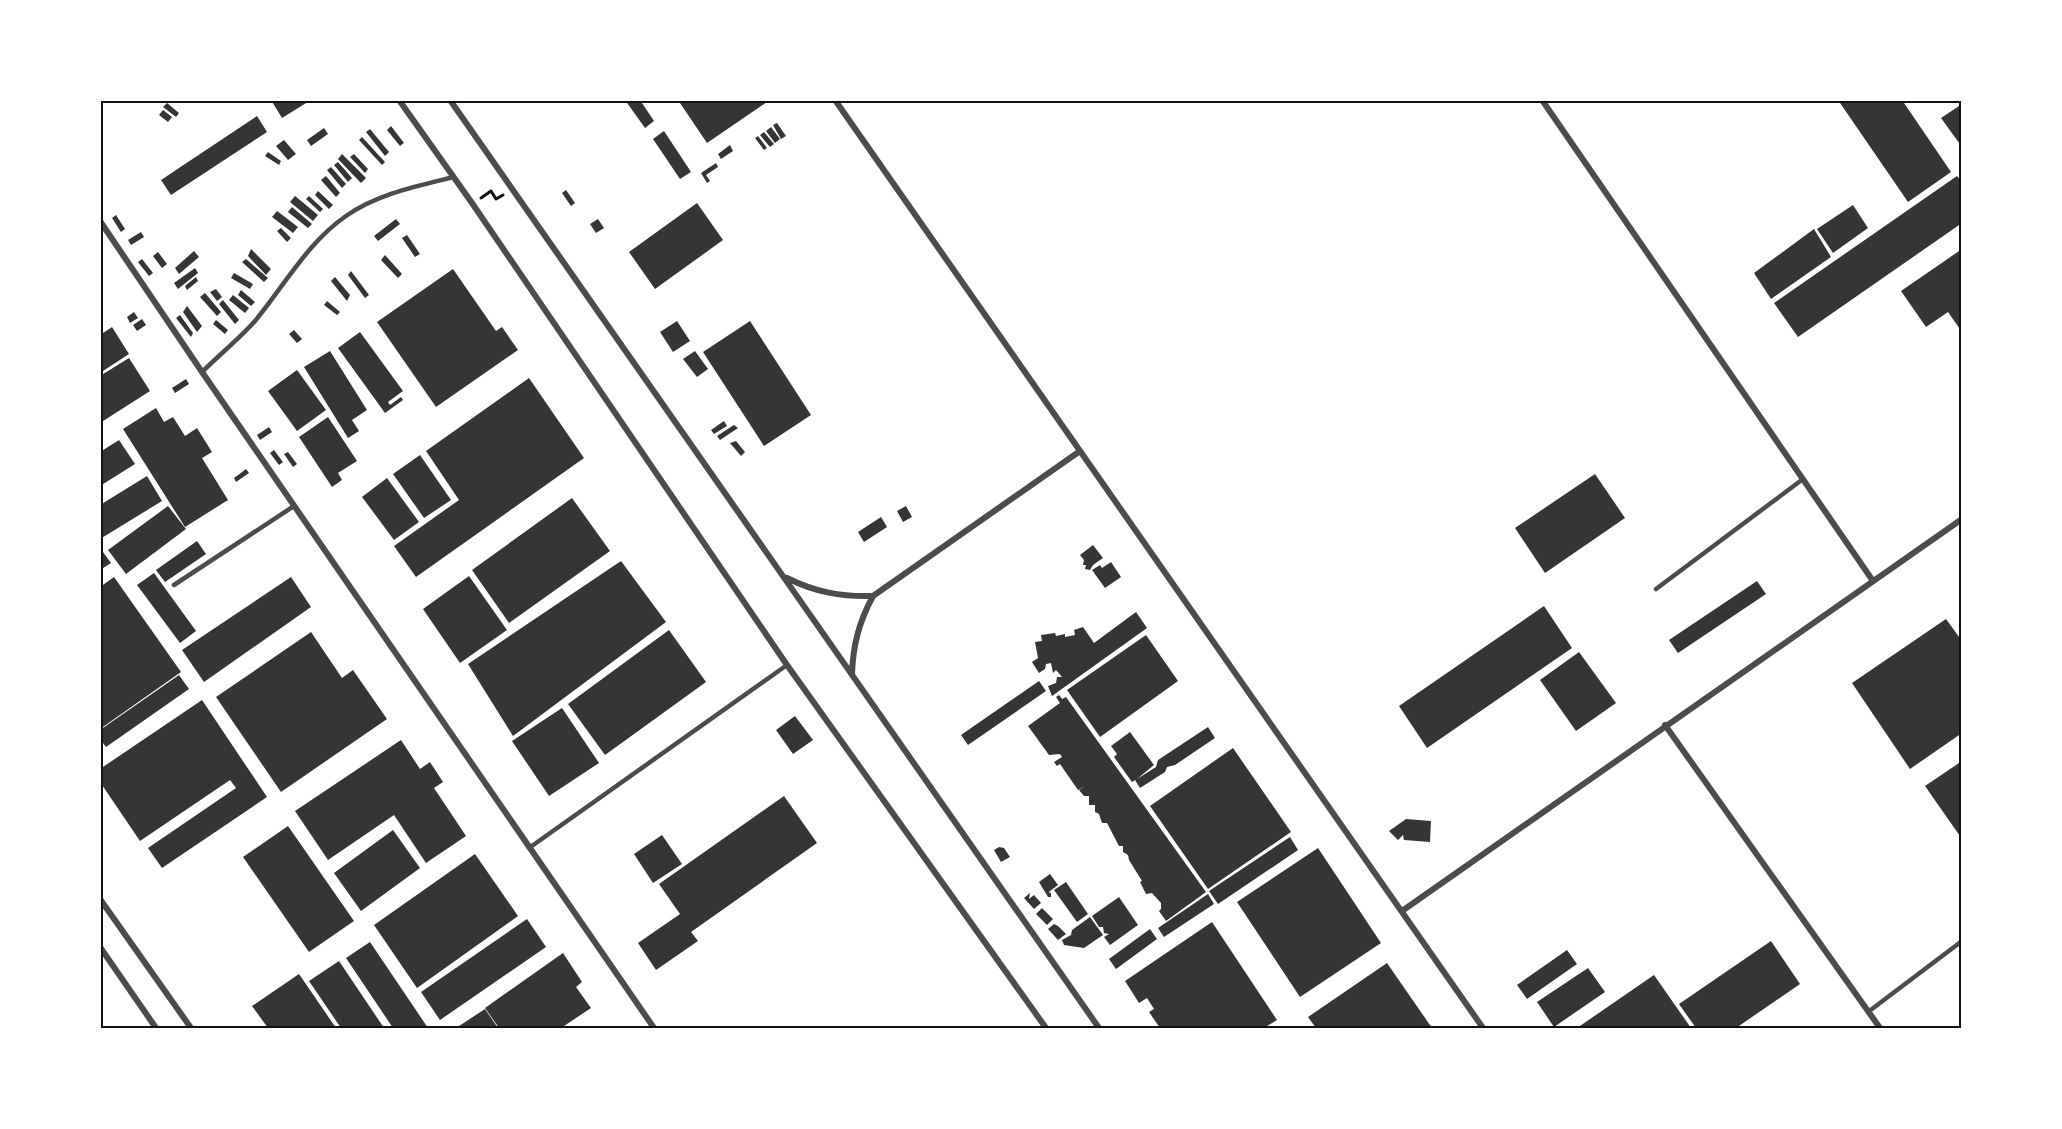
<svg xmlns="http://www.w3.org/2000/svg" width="2062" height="1129" font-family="'PT Serif',serif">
<rect width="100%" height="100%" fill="#fff"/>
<path fill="#353535" d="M271,100H311L282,118Z
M625,100H640L654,121L645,128Z
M684,100H770L707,143L680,103Z
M1838,100H1902L1951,172L1908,202Z
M167,103L179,113L176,117L163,107Z
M1962,104V147L1941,118Z
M163,110L172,117L168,122L159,115Z
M257,116L267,132L171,195L161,180Z
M777,123L786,136L781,139L773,125Z
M391,126L404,143L400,146L387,130Z
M771,127L780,139L775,143L766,131Z
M324,128L328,134L311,146L307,140Z
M370,129L389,152L385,156L366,132Z
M664,131L691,172L680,179L653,139Z
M764,132L774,144L770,147L760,135Z
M758,136L767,148L764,150L755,138Z
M362,137L385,162L382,165L359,140Z
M284,140L296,154L288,160L276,146Z
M730,145L733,151L721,159L718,154Z
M268,152L281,161L279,165L265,156Z
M342,154L366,178L361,183L338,159Z
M354,154L368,169L365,173L350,157Z
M338,162L352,178L348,182L334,165Z
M716,163L718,167L706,175L710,181L707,183L701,173Z
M331,167L346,184L342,188L327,170Z
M326,176L340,193L336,197L321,180Z
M1957,176L1962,182V223L1798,337L1774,303Z
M566,190L575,203L571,206L562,193Z
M318,191L333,205L329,209L315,195Z
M295,196L318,215L313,221L290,202Z
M309,196L323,209L320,212L306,199Z
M697,203L723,240L655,289L629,252Z
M1853,205L1868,228L1833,253L1817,229Z
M292,207L312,224L308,228L288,212Z
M277,211L298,227L293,233L272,217Z
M116,215L125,229L121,232L112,218Z
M396,219L400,224L378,241L374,236Z
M598,219L604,228L596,233L590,224Z
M281,228L291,238L287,242L277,231Z
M1814,229L1831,257L1771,299L1754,273Z
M141,232L144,237L131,245L128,240Z
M407,235L420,254L415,257L402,238Z
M251,249L271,269L266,275L248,256Z
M1962,249V332L1948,312L1926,327L1901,291Z
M194,251L199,257L179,274L175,268Z
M158,252L167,264L162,268L153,256Z
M385,255L402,274L398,278L381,260Z
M142,259L153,273L149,276L138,262Z
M246,259L268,278L264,282L242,262Z
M195,268L198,273L178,289L174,283Z
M453,269L496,331L502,327L518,350L436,407L377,322Z
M351,271L369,295L365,298L348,275Z
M234,273L253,284L250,289L231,278Z
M196,277L198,281L187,290L185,286Z
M335,277L350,295L347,301L331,281Z
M216,289L222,297L217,301L210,292Z
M241,290L255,302L251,306L238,295Z
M205,293L221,312L217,316L200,297Z
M233,295L249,308L245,313L229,300Z
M223,300L239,320L235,324L219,304Z
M327,301L340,312L337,315L324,305Z
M187,306L202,326L197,332L183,312Z
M134,312L138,318L130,323L127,317Z
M180,315L193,333L191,337L176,318Z
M142,319L146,325L137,331L133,325Z
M216,320L228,330L225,334L213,324Z
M677,321L690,341L673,352L660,332Z
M750,321L811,415L764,446L703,352Z
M112,327L129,354L100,373V335Z
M294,330L302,339L297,343L289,334Z
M360,332L403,391L388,402L390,405L401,397L403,400L385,413L338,348Z
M330,351L367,410L352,420L359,431L348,438L304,367Z
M695,351L708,369L697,377L683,359Z
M129,358L150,391L100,423V376Z
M297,370L326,410L297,431L268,391Z
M529,378L584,458L416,577L394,546L459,500L426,451Z
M186,379L189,384L175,393L172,388Z
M156,408L164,422L173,417L185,436L197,428L212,452L202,458L228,500L185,527L123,429Z
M328,417L357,461L338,473L342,480L332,487L299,437Z
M724,421L727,426L714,434L711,430Z
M734,425L738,428L720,440L717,436Z
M269,427L272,432L260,440L257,435Z
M119,440L135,464L100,486V452Z
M736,441L745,452L741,456L730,443Z
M274,450L283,462L279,465L270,453Z
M288,452L297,464L293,467L284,454Z
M420,455L451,500L424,518L393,474Z
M246,469L249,473L236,482L234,478Z
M1595,474L1625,518L1545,573L1515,528Z
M147,476L162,501L100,539V505Z
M387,478L419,522L394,540L362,497Z
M572,498L610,551L509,623L472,570Z
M168,506L186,529L126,574L108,550Z
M906,506L912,517L903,522L897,511Z
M881,517L887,527L864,542L858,532Z
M197,541L206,554L165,582L156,570Z
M1093,545L1103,558L1093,565L1090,570L1085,569L1086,565H1083L1084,560L1080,555Z
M100,548L111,563L100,570Z
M621,561L666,622L513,736L468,664Z
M1111,562L1121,577L1105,588L1092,570L1100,565L1102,568Z
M154,573L196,631L180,643L137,585Z
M469,576L507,630L460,663L423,609Z
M114,577L181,672L100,729V587Z
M291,577L311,607L204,682L182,650Z
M1757,581L1766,594L1678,653L1669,640Z
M1544,606L1572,648L1427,748L1399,706Z
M1136,612L1147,628L1052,696L1048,686L1056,683L1057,677H1062L1056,670L1053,673L1051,663L1046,664L1045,669L1039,673L1032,662L1038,658L1035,642L1042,641L1041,635L1055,633L1056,636L1065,634V637L1075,635L1074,630L1083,627L1094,643Z
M1946,619L1962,641V733L1910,769L1852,683Z
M669,630L706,682L605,755L568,704Z
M311,632L342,678L353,670L387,719L281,792L216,697Z
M1146,635L1178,681L1100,737L1067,690Z
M1579,652L1616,703L1576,731L1540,680Z
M179,675L189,689L106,747L100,739V730Z
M1039,681L1046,691L968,745L961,735Z
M1059,695L1062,699L1066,697L1206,892L1166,921L1159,911L1161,909V903L1152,893L1146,894L1140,882L1142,881L1129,860L1128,855L1123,852V846H1119L1107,823H1102L1099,814L1095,812V805H1089V796H1084L1079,790L1085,786L1078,790L1060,764L1057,766L1054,762L1062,757L1060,754L1049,755L1028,726L1060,703L1056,697Z
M202,700L267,797L162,868L148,848L236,788L230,780L140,841L100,782V769Z
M562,708L599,763L549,796L512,741Z
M795,716L813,740L793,754L776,730Z
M1208,727L1215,738L1175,765L1167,767L1165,772L1140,788L1135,780L1132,782L1114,757L1117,754L1111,746L1130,732L1154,765L1137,779L1156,767L1158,760Z
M401,740L420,769L430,762L443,782L434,788L466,836L426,863L394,815L328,860L295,811Z
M1233,748L1291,832L1208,889L1150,806Z
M1962,761V839L1925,786Z
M784,796L817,843L691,932L698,941L656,970L638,943L680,914L659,884Z
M1406,819L1431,821L1430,842L1404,840L1403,835L1398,840L1389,831Z
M288,826L354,921L309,952L243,857Z
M393,830L420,868L361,911L334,873Z
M662,835L682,864L653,883L634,854Z
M1290,837L1298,850L1218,904L1209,891Z
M999,847L1004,848L1010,857L1001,862L994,850Z
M1318,848L1381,943L1300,997L1237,902Z
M475,854L518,916L417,988L374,925Z
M1050,874L1058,885L1050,891L1049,893H1051V897H1048L1039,882Z
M1066,882L1088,914L1077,922L1054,890Z
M1030,893L1029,899L1034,895L1041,903L1034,909L1024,898Z
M1208,894L1214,904L1164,937L1158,928Z
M1119,897L1138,925L1110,945L1104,937L1109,934L1104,933L1103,927H1099L1092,916Z
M1042,908L1053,919L1047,925L1036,914Z
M1090,917L1103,935L1084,948L1064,945L1062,940L1071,935L1072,930Z
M527,919L546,947L440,1020L421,992Z
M1212,922L1277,1020L1264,1028H1160L1149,1012L1154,1009L1147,998L1139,1003L1125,981Z
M1054,924L1058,926L1066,934L1058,940L1048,929Z
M1150,929L1157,939L1116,969L1109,959Z
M1771,941L1800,984L1736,1028H1696L1679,1004Z
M370,942L428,1028H393L346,958Z
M1567,950L1577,964L1527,999L1517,985Z
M563,953L582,982L576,987L591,1008L561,1028H499L485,1008Z
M339,961L384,1028H341L309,981Z
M1387,963L1432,1028H1316L1308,1017Z
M1588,968L1605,992L1554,1027L1537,1002Z
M299,974L336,1028H268L252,1006Z
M1654,975L1691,1028H1577Z
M485,1009L498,1028H456Z"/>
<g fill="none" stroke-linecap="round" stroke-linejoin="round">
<path stroke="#111" stroke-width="3" d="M481,198L491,191L496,199L503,195"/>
<path stroke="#4c4c4c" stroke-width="4.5" d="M202,372C219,355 239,339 255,321C284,286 308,242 346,216C377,194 417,186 454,177
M174,585L294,506
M1656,589L1803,479
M529,848L787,665
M1868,1012L1962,941"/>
<path stroke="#4c4c4c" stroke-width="6" d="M399,100L472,203L787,665L1046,1028
M450,100L1099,1028
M835,100L1483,1028
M1542,100L1873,581
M100,221L202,372L654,1028
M787,578C815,592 841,597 873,596
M852,674C853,645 859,622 873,596L1080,451
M1665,725L1880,1028
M100,899L191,1028
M1402,911L1962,519
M100,947L156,1028"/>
</g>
<rect width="2062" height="1129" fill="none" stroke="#ffffff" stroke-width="204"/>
<rect x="102" y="102" width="1858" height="925" fill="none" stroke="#111" stroke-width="2"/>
</svg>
